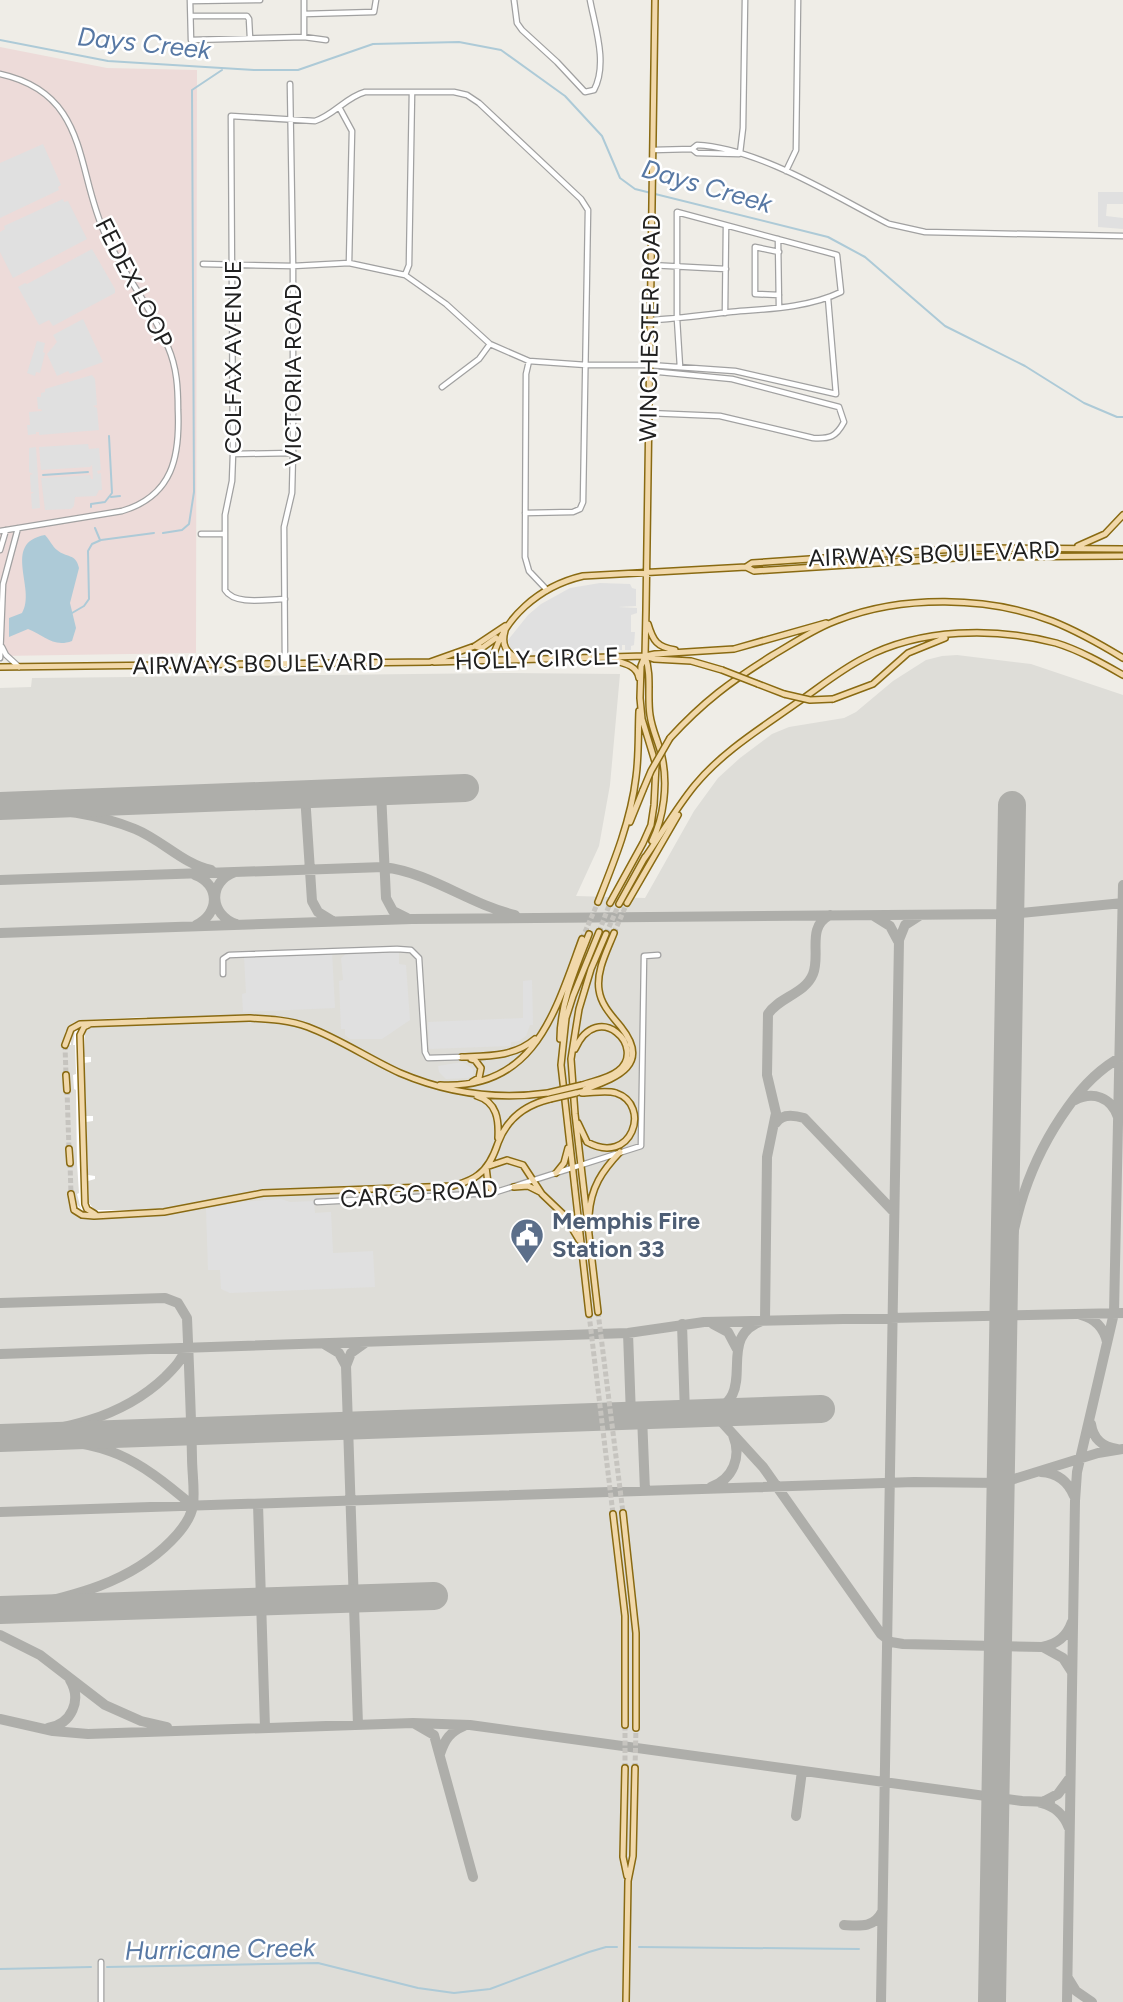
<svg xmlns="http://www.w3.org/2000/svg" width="1123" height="2002" font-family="Figtree,sans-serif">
<rect width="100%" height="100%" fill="#efede7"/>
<path fill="#eddbd9" d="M0,47L107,68L197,70L196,653L0,656Z"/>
<path fill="#deddd8" d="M957,655L1031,664L1123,695V2002H0V688L31,687L32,678L505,673L620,674L610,785L599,846L576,896L645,898L694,811L718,778L740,758L772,734L789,727L844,718L856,712L893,681L926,660L942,656Z"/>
<path fill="#e0e0e0" d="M43,144L61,185L58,187L59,190L0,218V163Z
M1098,192H1123V204H1107L1106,216L1123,218V229L1098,227Z
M63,199L64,202L68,201L87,239L13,278L0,252V232L5,229L4,226Z
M92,249L115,289V293L53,326L49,320L39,325L18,287L25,283L27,284Z
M83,319L103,362L70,374L68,371L57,376L47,354L57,342L53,335Z
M37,341L45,343L43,352L45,353L40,373L36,372L35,376L27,373Z
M92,375L95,379L97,405L93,406L97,408L99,430L39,435V432H36V434L28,435L27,425H30L29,412L42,411L41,409H38L37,397H41V393L45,392V389Z
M88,444L89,449L99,448L101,470L97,471L98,474L101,473L102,490H99L96,496L75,497L74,506L71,509L45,510L41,478L90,475L91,479H93L92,465L90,467L41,470L39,447Z
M36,447L40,508L32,509L31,494L34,492H31L30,475L33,474L29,472V448Z
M600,583L630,584L632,588L636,589V606L618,607L637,608V613L631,615V632H635L634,645L631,646V650H625V645H622V650L516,651L510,648L508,640L528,615L541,604L570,588Z
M399,951V964L406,965L410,1020L382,1039H350L345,1035V1029H341L339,981L343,980L341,958L347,953Z
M332,952L335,1008L243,1012L242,994L246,993L244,956Z
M532,980L533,1025H530L526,1036L519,1041L511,1042V1046L429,1049L428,1022L523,1018V981Z
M462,1062L473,1069V1075L468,1078L446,1079L439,1072L438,1066Z
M281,1199L290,1202L314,1201L315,1213L331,1212L333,1253L373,1251L375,1287L230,1293L221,1289L220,1270H208L206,1209L240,1202Z"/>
<path fill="#adcad7" d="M45,535C50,540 52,546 57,550C66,558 76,553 79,568L70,603L76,628L72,641C53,648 44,635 28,629L9,637V618L22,613C37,589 1,543 45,535Z"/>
<path fill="#fff" d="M147,1017V1024L92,1026L85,1032L84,1057H91V1062L84,1063L86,1116H93V1121L86,1122L88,1175L95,1176V1179L88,1181L89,1203L95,1210H153L154,1216L82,1217L72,1210L70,1205L69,1194H75L76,1203L81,1209L77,1194L79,1193L77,1163L76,1090L74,1089L73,1075L76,1074L75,1045H73L75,1030L71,1037V1045H64L65,1032L73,1023L82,1020Z"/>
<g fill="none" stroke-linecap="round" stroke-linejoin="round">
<path stroke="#adcad7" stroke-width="2" d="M0,40L108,61L254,70H298L373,44L459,42L501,50L565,96L602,136L620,178L635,189L828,237L865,257L945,326L1025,366L1084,403L1117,417H1123
M43,475L88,472
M111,497L120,496
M91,507V504L105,502L112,493L109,436
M95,528L100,540
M163,533L182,530L189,524L194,492L192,90L222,70
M72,613L84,606L89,599L88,551L92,544L101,540L154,533
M639,1947L859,1949
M107,1967L318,1963L418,1988L454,1993L490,1989L589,1952L606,1947H617
M0,1969L91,1967"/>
<path stroke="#aeaeaa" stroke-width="10" d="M381,792L386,898L393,911L407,918
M305,795L312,901L318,912L331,920
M8,805C51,809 94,812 135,829C162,840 183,864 211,870
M235,872C207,882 210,915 236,924
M195,875C220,884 220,914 196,925
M0,880L384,867C431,873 469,904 515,915
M874,916L890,926L898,941
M0,933L412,919L1010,914L1123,903
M1075,1100C1093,1091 1111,1097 1118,1117
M776,1123C782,1113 794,1115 804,1118L894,1212
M1004,1288C1013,1219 1027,1164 1068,1107C1082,1087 1100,1068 1123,1056
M0,1303L165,1298L178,1303L187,1318C189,1365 191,1411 192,1457C192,1473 195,1490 193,1505C191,1519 180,1532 171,1541C128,1585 68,1597 11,1610
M1081,1315C1096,1319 1104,1328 1107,1342
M682,1324L685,1414
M713,1324L728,1332L737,1349
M628,1333L631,1416
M324,1344L339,1353L346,1366L351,1353L365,1343
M0,1354L628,1333L704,1322L1123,1313
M346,1366L358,1725
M705,1414C766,1398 709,1337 765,1320L767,1157L776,1113L767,1075L768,1014C779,997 805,994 813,974C821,954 806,927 830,915
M705,1414L720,1420L763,1467L881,1634L891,1642L903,1644L1042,1647C1058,1644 1067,1636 1072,1622
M642,1416L645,1491
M1091,1424C1093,1438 1102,1447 1117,1449
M0,1438C60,1430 120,1420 165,1377C174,1368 183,1359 187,1346
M29,1439C108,1441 134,1456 193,1506
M1041,1472C1057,1473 1068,1481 1074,1496
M711,1487C733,1479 742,1457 733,1435
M258,1504L265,1728
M0,1512L914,1482L1001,1483L1098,1453L1123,1449
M0,1635L40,1655L105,1705L141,1721L167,1727
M1043,1647L1063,1658L1072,1672
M0,1719L53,1731L88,1734L413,1723L470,1725L1022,1801L1050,1802
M415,1724L434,1735L473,1877
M48,1728C72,1724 82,1700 70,1680
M440,1754C445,1739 450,1732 464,1726
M1043,1802L1058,1794L1069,1779
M1041,1803C1054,1806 1064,1815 1069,1828
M796,1816L802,1771
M844,1925C860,1926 874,1928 882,1912
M1068,1978L1076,1991L1092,2002
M881,2002L899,940L905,925L919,916
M1067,2002L1075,1501L1077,1472L1114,1313L1123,885"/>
<path stroke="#aeaeaa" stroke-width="28" d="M0,806L465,788
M0,1438L821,1409
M0,1610L434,1596
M992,2002L1012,805"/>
<path stroke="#c6c4bf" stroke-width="5" stroke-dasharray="5 2.5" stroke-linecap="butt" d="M599,932L610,903
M614,933L627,903
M606,934L619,904
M582,939L598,902
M65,1045L66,1075
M67,1090L69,1149
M70,1163L71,1194
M598,1312L623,1513
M589,1314L613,1514
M625,1768V1725
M635,1768L636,1728"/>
<g stroke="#a1a1a1" stroke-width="7">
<path id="minor" d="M190,0L191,40L304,37L326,40
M304,0V37
M514,0L517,23L522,30L557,62L585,92L594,90C608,64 595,27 590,0
M190,1L260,0
M304,14L374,12L376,0
M191,16H247L249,19L250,38
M0,74C91,94 75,172 106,236C124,275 152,308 168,347C177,368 178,388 178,410C180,456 173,496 122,511L0,531
M339,107L352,131L349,263
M692,149L697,153L739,154
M653,150L692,149L697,145C759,148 834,196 889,224L925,232L1123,236
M740,153L743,128L745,0
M786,171L796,150L798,0
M778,239L779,307
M779,252L755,247V294L779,295
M203,264L293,266L349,263L405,275L446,304L490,344L529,361L586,365H649L735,371L836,394L828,298
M650,265L726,269
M405,275L409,265L412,92
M725,313L726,227
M650,320C677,319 703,315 730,312C766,309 808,308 841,292L837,255L677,212V319L680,367
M529,361L526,374L525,557L529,571L547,590
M442,387L479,359L490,344
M648,413L720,416L813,438C830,439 836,437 844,422L839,407L732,379L649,371
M233,454L293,453
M201,534H225
M0,550L6,530
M285,599C268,599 235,606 225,590V515L232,481L233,454L231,116L315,121C334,115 346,97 365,92H454L467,95L479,103L581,199L588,210L583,502L580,509L573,512L525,513
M2,647L6,655L19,667
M0,658L3,584L18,528
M285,665L284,527L292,493L293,453V266L290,84
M223,974V959L229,955L397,949L411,950L419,958L425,1052L428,1058L462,1057
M317,1202L493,1193L641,1146L644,956L658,955
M101,1962V2002"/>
</g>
<g stroke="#896a12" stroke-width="8">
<path id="major" d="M1078,546L1105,534L1123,515
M746,567L754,571L971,557L1123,556
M648,624C653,641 657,647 675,650
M505,631C501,645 506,653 519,659
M475,646L482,648L496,638
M645,656C652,675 647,696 650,715C652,730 659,743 662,757C668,784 664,817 652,841
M645,656L654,659L691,661L722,670
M612,660C623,663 637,665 639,678
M492,661C502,618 540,586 583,576L746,567L752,563L971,548L1123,549
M434,662L645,656L655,654L734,649L826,623
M0,667L430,662L475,646L505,626
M758,684L784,694
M833,699L873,684L908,653L945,638
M670,738C703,702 731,681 773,655C794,643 815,628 838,620C902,595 988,596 1052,621C1077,631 1100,644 1123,658
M630,822L643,790
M644,859C661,835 676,808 695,785C723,751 763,727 798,702C820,687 840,670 864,658C921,628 995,627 1056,643C1079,650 1102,663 1123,675
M598,902C614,862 631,820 636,777C639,755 638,733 639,711
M610,903L643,843L651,825L654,805L656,765L642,719L640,698L641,666L645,656L646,610L655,0
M627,903L678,815
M619,904L645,857
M90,1024L84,1027L80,1035L85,1204L87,1209L95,1214
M560,1039C560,1003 576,968 589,934
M65,1045L71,1029L80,1024L249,1018C268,1019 290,1020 308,1027C340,1039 369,1059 400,1073C447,1093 498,1100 548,1093
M575,1049C598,998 648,1048 618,1071C608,1079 593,1081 582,1085
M462,1057C488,1056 514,1057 535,1039
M471,1059L475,1060L481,1068L479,1078L472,1082
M66,1075L67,1090
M440,1085C535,1090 555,1012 582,939
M576,1093C607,1080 655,1070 621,1027C612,1016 601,1005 599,990C596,971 607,951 614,933
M477,1096C497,1102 499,1120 498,1138
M578,1123L587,1142C632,1167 652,1105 616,1093C606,1090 593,1093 582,1093
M69,1149L70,1163
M486,1167L507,1160L523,1165L542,1194L564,1215L579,1240
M486,1167L488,1183L493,1193
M556,1173L564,1163L568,1148
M514,1187L528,1186L540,1192
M71,1194L74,1210L82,1215L94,1216L164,1212L263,1193L453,1186C462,1183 471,1181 478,1175C489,1167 494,1155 498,1143C507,1118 525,1105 550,1099
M589,1215C591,1187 602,1171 620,1152
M598,1312L575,1114L571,1059L579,1009L591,969L606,934
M589,1314L561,1065L566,1018L573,996L599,932
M623,1513L636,1633V1728
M613,1514L625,1616V1725
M625,1768L623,1857L627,1876
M626,2002L628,1881L633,1856L635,1768"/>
</g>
<use href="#minor" stroke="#fff" stroke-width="4.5"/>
<use href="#major" stroke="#f1d8aa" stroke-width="5"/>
<g stroke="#896a12" stroke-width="8" stroke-linecap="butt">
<path id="major-bridge" d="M722,670L758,684
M784,694L810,700L833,699
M643,790L651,771L670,738
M548,1093L582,1085
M550,1099L576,1093"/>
</g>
<use href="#major-bridge" stroke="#f1d8aa" stroke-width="5"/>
</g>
<defs>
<g id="civic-pin" transform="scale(1.75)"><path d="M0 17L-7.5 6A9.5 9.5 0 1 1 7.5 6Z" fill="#5c6f8a" stroke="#fff"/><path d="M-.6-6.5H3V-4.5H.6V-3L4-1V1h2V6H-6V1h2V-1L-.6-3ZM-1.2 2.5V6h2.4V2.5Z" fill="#fff"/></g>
</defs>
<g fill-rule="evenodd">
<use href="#civic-pin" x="527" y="1235"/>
</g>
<g text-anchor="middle" stroke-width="5" stroke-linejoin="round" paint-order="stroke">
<g font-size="24" fill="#202020" stroke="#fff">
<text transform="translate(134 283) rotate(63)" y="8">FEDEX LOOP</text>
<text transform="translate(650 328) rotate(-89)" y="8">WINCHESTER ROAD</text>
<text transform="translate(233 357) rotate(-90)" y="8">COLFAX AVENUE</text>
<text transform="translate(293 375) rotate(-90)" y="8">VICTORIA ROAD</text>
<text transform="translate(934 554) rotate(-2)" y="8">AIRWAYS BOULEVARD</text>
<text transform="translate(537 659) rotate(-2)" y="8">HOLLY CIRCLE</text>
<text transform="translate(258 664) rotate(-1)" y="8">AIRWAYS BOULEVARD</text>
<text transform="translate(419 1194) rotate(-4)" y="8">CARGO ROAD</text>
</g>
<g font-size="24" font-weight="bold" fill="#4e5e75" stroke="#fff" text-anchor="start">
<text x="552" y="1229">Memphis Fire<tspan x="552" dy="28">Station 33</tspan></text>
</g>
<g font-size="26" font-style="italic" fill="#5778a4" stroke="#fff">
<text transform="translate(144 43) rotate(6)" y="9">Days Creek</text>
<text transform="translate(707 186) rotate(16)" y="9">Days Creek</text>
<text transform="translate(220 1949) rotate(-1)" y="9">Hurricane Creek</text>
</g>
</g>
</svg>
